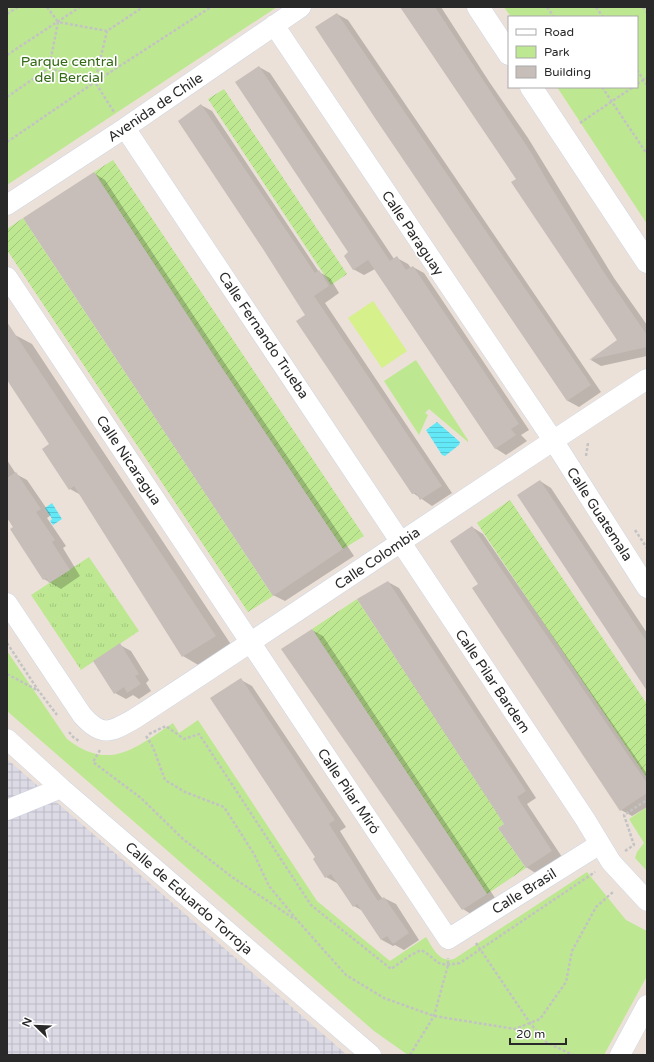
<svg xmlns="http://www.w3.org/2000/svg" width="654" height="1062" font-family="'Varela Round',sans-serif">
<defs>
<pattern id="industrial-grid" width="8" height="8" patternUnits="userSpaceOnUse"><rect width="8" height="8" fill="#dcdae4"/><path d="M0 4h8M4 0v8" fill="none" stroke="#bdbbc4"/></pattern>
<pattern id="grass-tufts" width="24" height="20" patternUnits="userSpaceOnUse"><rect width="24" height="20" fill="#bde891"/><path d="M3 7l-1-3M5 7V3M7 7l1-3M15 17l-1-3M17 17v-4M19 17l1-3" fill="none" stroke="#a2c77d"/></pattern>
<pattern id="garden-furrows" width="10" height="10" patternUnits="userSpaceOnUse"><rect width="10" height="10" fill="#bde891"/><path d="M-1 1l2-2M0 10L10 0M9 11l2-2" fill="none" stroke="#a2c77d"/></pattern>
<pattern id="water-rules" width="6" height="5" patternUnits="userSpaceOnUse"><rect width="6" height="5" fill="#63e8f7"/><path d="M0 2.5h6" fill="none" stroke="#56c7d4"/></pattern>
</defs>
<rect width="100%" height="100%" fill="#ece1d9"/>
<path fill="url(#industrial-grid)" d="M7,759L347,1055H7Z"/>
<path fill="url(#grass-tufts)" d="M89,557L139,631L81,670L31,595Z"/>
<path fill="#bde891" d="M12,7H277L7,185V10Z
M504,7H647V224L557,87H637V17H511Z
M416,360L468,440V442L429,409L425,413L428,415L419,435L384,381Z
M7,651L67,739C110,772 135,748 173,723L179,733L198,720L317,901L390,961L426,937C433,948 439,963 454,959L587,872L626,920L647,931V976L604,1055H408L374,1031L7,711Z
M647,807V871L635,858L637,852L644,843L629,819Z"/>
<path fill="url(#garden-furrows)" d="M224,89L347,274L331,285L208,99Z
M113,160L364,536L343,549L221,366L94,172Z
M23,218L273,596L248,612L7,250V229Z
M510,500L647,704V778L477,523Z
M357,599L496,811L504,824L498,828L526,868L487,894L312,629Z"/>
<path fill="#d6f08b" d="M373,301L407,351L382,368L348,318Z"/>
<path fill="url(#water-rules)" d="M437,422L460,442L459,445L445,456L442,455L426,430Z
M52,503L62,519L53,525L50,521L52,519L45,508Z"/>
<path fill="#0003" d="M401,7H441L490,83L528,138L614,278L647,325V356L601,366L591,360L618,341L517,179Z
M337,14L348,20L601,392L579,407L568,401L317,27Z
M259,67L270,73L394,259L397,258L408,264L411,268L413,267L424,273L529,430L521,435L527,441L506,455L495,448L375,269L364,275L353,269L349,253Z
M201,105L212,111L319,272L330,278L339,293L325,303L452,493L432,506L413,493L307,315Z
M94,173L105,180L224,362L354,556L285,601L273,595Z
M15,335L32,344L232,646L200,666L183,656L81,495L70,489L51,444L7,378V337Z
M7,460L16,474L27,480L51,515L47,518L66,546L63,548L80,576L61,589L44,579L7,516Z
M540,481L551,488L647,633V689Z
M472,527L483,534L647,774V807L632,816L621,810L479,584Z
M388,582L399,588L536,798L527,804L562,857L537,874L526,867Z
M312,630L323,636L497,901L474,916L463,909Z
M120,645L131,651L149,680L146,683L151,691L139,699L133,695L126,699L115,693Z
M241,680L252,686L346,827L340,831L379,894L383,899L384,898L396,904L419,940L404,950L395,945L393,946L382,940L363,911L354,906L337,883L326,877Z"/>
<path fill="#c7beb9" d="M400,7H435L532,154L546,179L603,271L647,335V347L589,360L617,340L511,182L516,179Z
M337,13L591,385L567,401L375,118L315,27Z
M259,66L390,261L397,256L406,270L413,266L519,424L511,429L516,435L495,449L368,260L353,270L344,256L348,252L235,82Z
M201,104L315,273L319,270L329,286L314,296L442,486L420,500L416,493L412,494L296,321L305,315L263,249L178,121Z
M94,172L213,355L343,549L273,596L23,218Z
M7,322L216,636L182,657L74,486L69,490L42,449L49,444L7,380Z
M16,472L41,509L36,512L55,540L52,542L70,570L49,583L46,578L43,580L10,529L13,527L7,518V478Z
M540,480L647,642V691L517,495Z
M472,526L647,783V793L620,811L472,588L478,584L450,541Z
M388,581L526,791L517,797L552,851L526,868L498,828L504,824L357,599Z
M312,629L487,894L462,910L281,649Z
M120,643L139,674L135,676L141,684L127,693L124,687L114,694L93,661Z
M241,678L335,820L329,824L368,886L378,901L384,897L409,933L393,944L387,936L381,940L357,904L353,907L331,874L325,878L313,859L315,857L210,698Z"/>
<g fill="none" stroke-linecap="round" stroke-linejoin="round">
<g stroke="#ced6e3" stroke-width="21">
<path id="street" d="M274,25L553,440L647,588
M125,128L585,819L611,862L647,901
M7,205L125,128L301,7
M7,277L448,939L600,844
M7,603L82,715C102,738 111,732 134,719C306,607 475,491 647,379
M7,739L61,788L371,1055
M7,810L61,788
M620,1055L647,1005"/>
</g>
<g stroke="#ced6e3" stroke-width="23">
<path id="secondary" d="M478,7L509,54
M531,87L647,262"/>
</g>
<path stroke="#c3c3c3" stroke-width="2.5" stroke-dasharray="3 2" stroke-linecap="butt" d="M47,7L58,22
M547,7L554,17
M596,7L603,17
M643,7L647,13
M7,14L18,7
M7,55L80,7
M49,68L95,82L114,112
M637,70L647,85
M95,82L107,31
M637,84L647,78
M602,87L647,154
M7,97L49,68L58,22L107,31L143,7
M580,123L633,87
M7,142L95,82L211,7
M586,456L588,443L589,442
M635,530L647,548
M7,643L38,690L57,715
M7,674L37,690
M69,732L73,737L79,741
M149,734L166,726L184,739L199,734L311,905L391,969L411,955L421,950C440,960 433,968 460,963L595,872
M146,736L153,747L165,780L185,792L224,807L254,854L269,886L297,920L346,975L384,998L434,1016L515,1029L540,1019L566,982L572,951L596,907L613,892
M100,750L93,762L141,798L183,839L232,877L293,918
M625,851L634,845L624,815L647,800
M476,943L530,1023L546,1042L573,1055
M410,1055L434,1016L448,965V958"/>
<use href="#street" stroke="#fff" stroke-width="20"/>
<use href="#secondary" stroke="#fff" stroke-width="22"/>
</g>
<g text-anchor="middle" stroke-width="3.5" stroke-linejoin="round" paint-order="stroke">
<g font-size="14" fill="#346a14" stroke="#fff">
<text x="69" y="66">Parque central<tspan x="69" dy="16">del Bercial</tspan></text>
</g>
<g font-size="14" fill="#292929" stroke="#fff">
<text transform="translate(155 107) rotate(-34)" y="5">Avenida de Chile</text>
<text transform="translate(413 233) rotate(56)" y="5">Calle Paraguay</text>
<text transform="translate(264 335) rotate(56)" y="5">Calle Fernando Trueba</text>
<text transform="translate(129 460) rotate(56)" y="5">Calle Nicaragua</text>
<text transform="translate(600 514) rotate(57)" y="5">Calle Guatemala</text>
<text transform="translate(377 558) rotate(-34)" y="5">Calle Colombia</text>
<text transform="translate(493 681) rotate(56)" y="5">Calle Pilar Bardem</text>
<text transform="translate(349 791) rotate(56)" y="5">Calle Pilar Miró</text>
<text transform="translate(524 891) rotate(-32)" y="5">Calle Brasil</text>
<text transform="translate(189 898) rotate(41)" y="5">Calle de Eduardo Torroja</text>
</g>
</g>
<rect width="654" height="1062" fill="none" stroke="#292929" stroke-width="16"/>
<rect x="508" y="16" width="130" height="72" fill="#ffffff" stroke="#a9a9a9"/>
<rect x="516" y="29" width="20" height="6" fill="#ffffff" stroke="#a9a9a9"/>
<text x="544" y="36" font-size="12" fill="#292929">Road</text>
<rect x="516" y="46" width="20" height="12" fill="#bde891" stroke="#a9a9a9"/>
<text x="544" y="56" font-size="12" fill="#292929">Park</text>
<rect x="516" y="66" width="20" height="12" fill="#c7beb9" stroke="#a9a9a9"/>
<text x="544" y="76" font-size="12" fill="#292929">Building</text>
<g transform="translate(36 1026) rotate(293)" stroke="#ffffff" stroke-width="3" paint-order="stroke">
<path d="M0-3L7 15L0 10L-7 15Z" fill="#292929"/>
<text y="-6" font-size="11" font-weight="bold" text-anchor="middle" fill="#292929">N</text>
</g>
<path d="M510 1038v6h56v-6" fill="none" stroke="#292929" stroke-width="2"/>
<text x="516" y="1038" font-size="12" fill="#292929" stroke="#ffffff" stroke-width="3" paint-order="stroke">20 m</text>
</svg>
